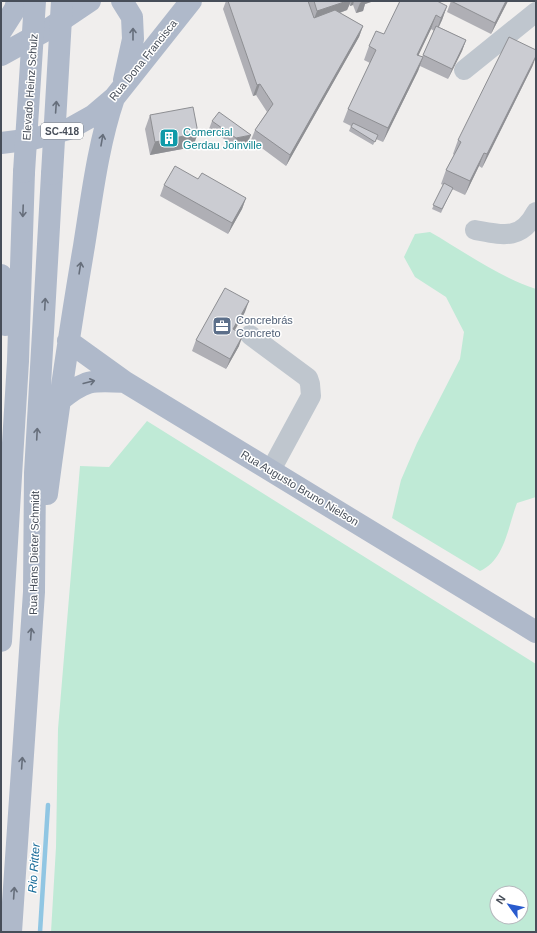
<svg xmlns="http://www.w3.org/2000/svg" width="537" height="933" font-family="Arial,sans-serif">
<rect width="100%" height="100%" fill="#f0eeed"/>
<path fill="#bfead6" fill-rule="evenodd" d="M430,232C465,252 497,276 536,289V497L517,503C508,526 505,560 480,571L392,518L401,480L417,443L460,359L464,332L446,297L415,277L404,257L415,234Z
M147,421L536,664L535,932H51L56,847L58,729L80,466L109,467ZM497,893H521V917H497Z"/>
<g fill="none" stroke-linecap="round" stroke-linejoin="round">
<path stroke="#90c6e3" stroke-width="4.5" d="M40,932L48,805"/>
<path stroke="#bfc6ce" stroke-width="20" d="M464,70L536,12
M475,230C502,235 521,241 536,212
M250,335L308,378L310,384L311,396L271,470"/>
<path stroke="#afb9ca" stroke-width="22" d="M122,1L132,17L133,39L124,80
M1,31L15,9L17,1
M1,55L50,28L90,1
M1,143L33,139L69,129L94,115L114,98L191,1
M1,275L5,298V325
M68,341L125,382L536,632
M59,401C86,379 92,380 125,382
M47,494C58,411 70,328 84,246C92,196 98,145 114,98
M1,641L18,361L24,172
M11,932L34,592L35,473L52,174"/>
<path stroke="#afb9ca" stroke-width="22" d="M24,172L35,1
M52,174L62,1"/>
</g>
<path fill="#afafb5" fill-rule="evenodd" d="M226,1H374L365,4L363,11L356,13L353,5L350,6V4L347,10L340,13L363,26L359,37L286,166L251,140L255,130L267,112L256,95L253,96L223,9Z
M451,1H508L491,34L447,12Z
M447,6L442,20L439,27L466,40L462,51L448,79L420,66L418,71L383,142L376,139L373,145L349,131L351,126L343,122L348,109L370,63L364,60L369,46L384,34ZM431,29L434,31L422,57L418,55Z
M533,65L482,168L479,166L465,195L452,189L441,213L432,209L443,185L441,184L446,170L454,155L453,154L458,140Z
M150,115L193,147L150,155L145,129Z
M212,121L248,142L233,145L209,129Z
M198,179L246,198L242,209L228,234L160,196L164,185Z
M245,312L235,330L239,346L226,369L192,351L196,340Z"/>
<path fill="#8e8f93" d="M347,1H351L347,10L313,22L317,11Z
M352,1H354L353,5L350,6Z
M363,1H374L365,4L363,11L356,13L360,3Z
M506,1H508L491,34L495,23Z
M447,6L442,20L436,32L441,18Z
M436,15L431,29L412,69L417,55Z
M363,26L359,37L286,166L290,155Z
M466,40L462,51L448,79L452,69Z
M536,56L533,65L482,168L487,154Z
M423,57L418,71L383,142L388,128Z
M260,84L256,95L253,96L257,85Z
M198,133L193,147L150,155L155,142Z
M251,135L248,142L233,145L236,138Z
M484,153L479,166L465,195L470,181Z
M246,198L242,209L228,234L232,223Z
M249,301L245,312L229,340L233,329Z
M243,335L239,346L226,369L230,359Z"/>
<path fill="#cbccd2" stroke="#8e8f93" d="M228,1H308L314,18L335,10L363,26L290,155L255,130L273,104L260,84L257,85Z
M314,1H347L317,11Z
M400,1H437L447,6L441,18L436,15L417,55L423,57L388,128L348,109L376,50L369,46L376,31L384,34Z
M451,1H506L495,23Z
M436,26L466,40L452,69L423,55Z
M509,37L536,50V56L487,154L484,153L470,181L446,170L461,142L458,140Z
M193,107L198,133L155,142L150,115Z
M219,112L251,135L236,138L212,121Z
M353,123L378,135L375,142L351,127Z
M175,166L198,179L202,173L246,198L232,223L164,185Z
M444,183L453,188L442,209L433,205Z
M225,288L249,301L233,329L243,335L230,359L196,340Z"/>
<defs><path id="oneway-shaft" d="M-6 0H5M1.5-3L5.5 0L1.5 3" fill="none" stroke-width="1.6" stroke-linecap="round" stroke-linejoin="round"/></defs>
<g stroke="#666e7b">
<use href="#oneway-shaft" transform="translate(133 34) rotate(-90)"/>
<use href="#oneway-shaft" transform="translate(56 107) rotate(-86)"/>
<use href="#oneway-shaft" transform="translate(102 140) rotate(-80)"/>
<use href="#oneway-shaft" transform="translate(23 211) rotate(92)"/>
<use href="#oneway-shaft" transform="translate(80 268) rotate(-81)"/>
<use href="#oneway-shaft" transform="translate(45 304) rotate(-87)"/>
<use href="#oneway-shaft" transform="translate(89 382) rotate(-14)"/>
<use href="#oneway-shaft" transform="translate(37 434) rotate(-87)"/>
<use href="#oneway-shaft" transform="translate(31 634) rotate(-86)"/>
<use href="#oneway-shaft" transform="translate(22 763) rotate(-86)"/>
<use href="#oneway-shaft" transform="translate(14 893) rotate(-86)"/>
</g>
<defs>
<g id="building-square" transform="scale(1)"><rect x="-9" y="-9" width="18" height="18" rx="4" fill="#0f9aa8" stroke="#fff"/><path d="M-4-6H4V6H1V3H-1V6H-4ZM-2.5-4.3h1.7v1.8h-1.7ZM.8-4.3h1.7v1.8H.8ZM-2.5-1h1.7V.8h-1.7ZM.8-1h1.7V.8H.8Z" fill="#fff"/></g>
<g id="office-square" transform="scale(1)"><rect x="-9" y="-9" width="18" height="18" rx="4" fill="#5c6f8a" stroke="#fff"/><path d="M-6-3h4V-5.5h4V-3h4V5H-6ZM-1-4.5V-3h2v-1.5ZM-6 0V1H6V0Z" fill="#fff"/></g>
</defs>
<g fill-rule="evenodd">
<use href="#building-square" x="169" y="138"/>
<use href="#office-square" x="222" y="326"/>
</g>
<g text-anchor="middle" stroke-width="3" stroke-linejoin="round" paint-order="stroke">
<rect fill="#fff" stroke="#7e838b" stroke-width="1" x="41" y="123" width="42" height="16" rx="3"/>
<g font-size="10" font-weight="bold" fill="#474e59">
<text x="62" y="135">SC-418</text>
</g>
<g font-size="11" fill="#474e59" stroke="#fff">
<text transform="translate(143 60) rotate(-51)" y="4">Rua Dona Francisca</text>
<text transform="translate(30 87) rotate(-86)" y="4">Elevado Heinz Schulz</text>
<text transform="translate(300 488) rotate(31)" y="4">Rua Augusto Bruno Nielson</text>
<text transform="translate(34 553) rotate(-89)" y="4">Rua Hans Dieter Schmidt</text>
</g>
<g font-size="11" fill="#0d838f" stroke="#fff" text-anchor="start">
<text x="183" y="136">Comercial<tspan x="183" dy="13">Gerdau Joinville</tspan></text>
</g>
<g font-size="11" fill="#4e5e75" stroke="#fff" text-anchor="start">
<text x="236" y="324">Concrebrás<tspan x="236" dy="13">Concreto</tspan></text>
</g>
<g font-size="12" font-style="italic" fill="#196d9a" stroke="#fff">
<text transform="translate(34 868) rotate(-86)" y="4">Rio Ritter</text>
</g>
</g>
<rect width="537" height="933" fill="none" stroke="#474e59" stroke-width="4"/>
<g transform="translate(509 905) rotate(303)"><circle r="19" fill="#ffffff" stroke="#b5b8bd"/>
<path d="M0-3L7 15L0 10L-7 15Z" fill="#295bce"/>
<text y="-6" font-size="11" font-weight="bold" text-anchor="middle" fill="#474e59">N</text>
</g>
</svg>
